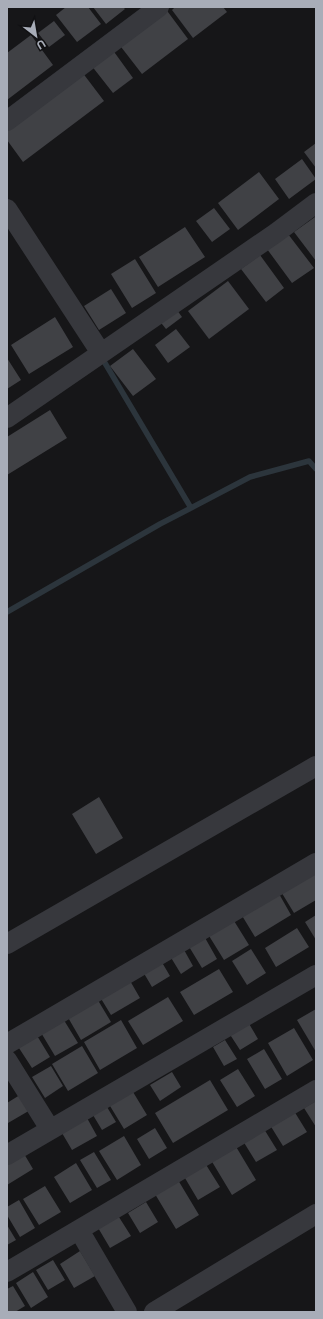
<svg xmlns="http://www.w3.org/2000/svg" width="323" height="1319" font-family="Inter,sans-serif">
<rect width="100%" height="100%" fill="#161618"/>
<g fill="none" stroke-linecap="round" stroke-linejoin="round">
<path stroke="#2c353c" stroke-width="5.5" d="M191,508L250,477L309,461L316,469
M7,612L160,524L191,508L102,358"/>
</g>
<path fill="#404145" d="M66,7H88L101,24L77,42L56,15Z
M93,7H123L125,9L106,24Z
M175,7H223L227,12L193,38L172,10Z
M165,8L188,39L142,74L118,43Z
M54,21L65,35L49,47L38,33Z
M31,35L53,65L7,100V53Z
M112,49L133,78L113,93L91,65Z
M82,72L104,101L23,162L7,140V128Z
M316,143V168L304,152Z
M302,159L316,179L289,199L275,179Z
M259,172L279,199L238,230L218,203Z
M214,208L230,229L212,242L196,221Z
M315,217L316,219V261L294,232Z
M185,227L205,257L158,287L139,257Z
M288,234L314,268L292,283L267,249Z
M260,255L284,288L266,302L241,269Z
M135,259L156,293L132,308L111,274Z
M228,281L249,309L209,339L188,311Z
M111,289L126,313L99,330L84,306Z
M174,306L182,317L166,329L158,319Z
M55,317L73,347L29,374L11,345Z
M176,329L190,347L168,363L155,345Z
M133,349L156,379L133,396L110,366Z
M7,358L21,380L7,389Z
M50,410L67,438L7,475V437Z
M99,797L123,838L96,854L72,814Z
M316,869V900L294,913L280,890Z
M278,892L291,915L255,937L241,914Z
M316,915V940L305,922Z
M231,916L249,945L224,960L206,931Z
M297,928L309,947L276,967L265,948Z
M204,936L217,959L202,968L188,945Z
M183,948L193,966L181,974L170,956Z
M251,949L266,973L247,985L232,961Z
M160,959L170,976L152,987L142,970Z
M219,969L233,992L194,1015L180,992Z
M129,979L140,998L111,1015L100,997Z
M96,997L111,1022L81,1040L66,1014Z
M168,997L183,1021L143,1045L128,1021Z
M316,1009V1052L297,1020Z
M62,1017L78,1043L55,1056L40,1031Z
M121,1020L137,1048L100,1070L84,1042Z
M248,1022L258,1039L240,1050L229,1033Z
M294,1028L313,1060L287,1076L268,1043Z
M36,1034L50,1057L32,1068L17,1045Z
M225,1040L237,1059L224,1066L213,1047Z
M82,1046L98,1073L68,1091L52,1064Z
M264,1049L282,1079L265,1089L247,1059Z
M51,1066L63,1086L45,1098L32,1077Z
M238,1069L255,1096L237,1107L220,1080Z
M172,1072L181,1087L160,1101L150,1085Z
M210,1080L228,1110L173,1143L155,1113Z
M130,1087L147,1115L124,1129L107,1101Z
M23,1093L32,1109L8,1123L7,1121V1103Z
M316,1101V1127L304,1108Z
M107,1107L116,1122L102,1130L93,1115Z
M294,1111L307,1132L283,1146L270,1125Z
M87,1118L97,1136L72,1150L62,1133Z
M155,1128L167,1148L149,1159L137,1139Z
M264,1129L277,1150L256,1162L243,1141Z
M124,1136L141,1165L117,1180L99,1151Z
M232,1140L256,1180L232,1195L208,1155Z
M23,1152L33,1169L7,1185V1161Z
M94,1152L111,1180L97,1188L80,1160Z
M203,1160L220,1187L198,1200L182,1173Z
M76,1163L92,1190L70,1203L54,1177Z
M175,1175L199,1215L176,1229L152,1189Z
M45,1186L61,1212L39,1225L23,1199Z
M19,1200L35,1228L20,1237L7,1215V1207Z
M146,1202L158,1222L140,1233L128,1213Z
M117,1214L131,1236L110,1248L97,1226Z
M7,1225L16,1240L7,1245Z
M80,1251L95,1276L74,1288L60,1264Z
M53,1260L65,1280L48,1290L36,1270Z
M33,1272L48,1297L31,1308L16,1283Z
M13,1286L25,1306L15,1312H7V1289Z"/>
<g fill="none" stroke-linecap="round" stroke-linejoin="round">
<path stroke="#37383d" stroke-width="20" d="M7,121L159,7
M7,209L101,353
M7,418L276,233L316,203
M7,944L316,766
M7,1044L316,863
M7,1060L50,1129
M7,1155L316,975
M79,1230L127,1312
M7,1272L316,1090
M154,1312L316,1214"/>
</g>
<rect width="323" height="1319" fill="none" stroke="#a8adb8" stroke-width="16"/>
<g transform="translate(36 36) rotate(149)" stroke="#111113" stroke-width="3" paint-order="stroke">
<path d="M0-3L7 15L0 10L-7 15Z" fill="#a8adb8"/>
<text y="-6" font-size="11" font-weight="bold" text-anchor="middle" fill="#a8adb8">U</text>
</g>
</svg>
